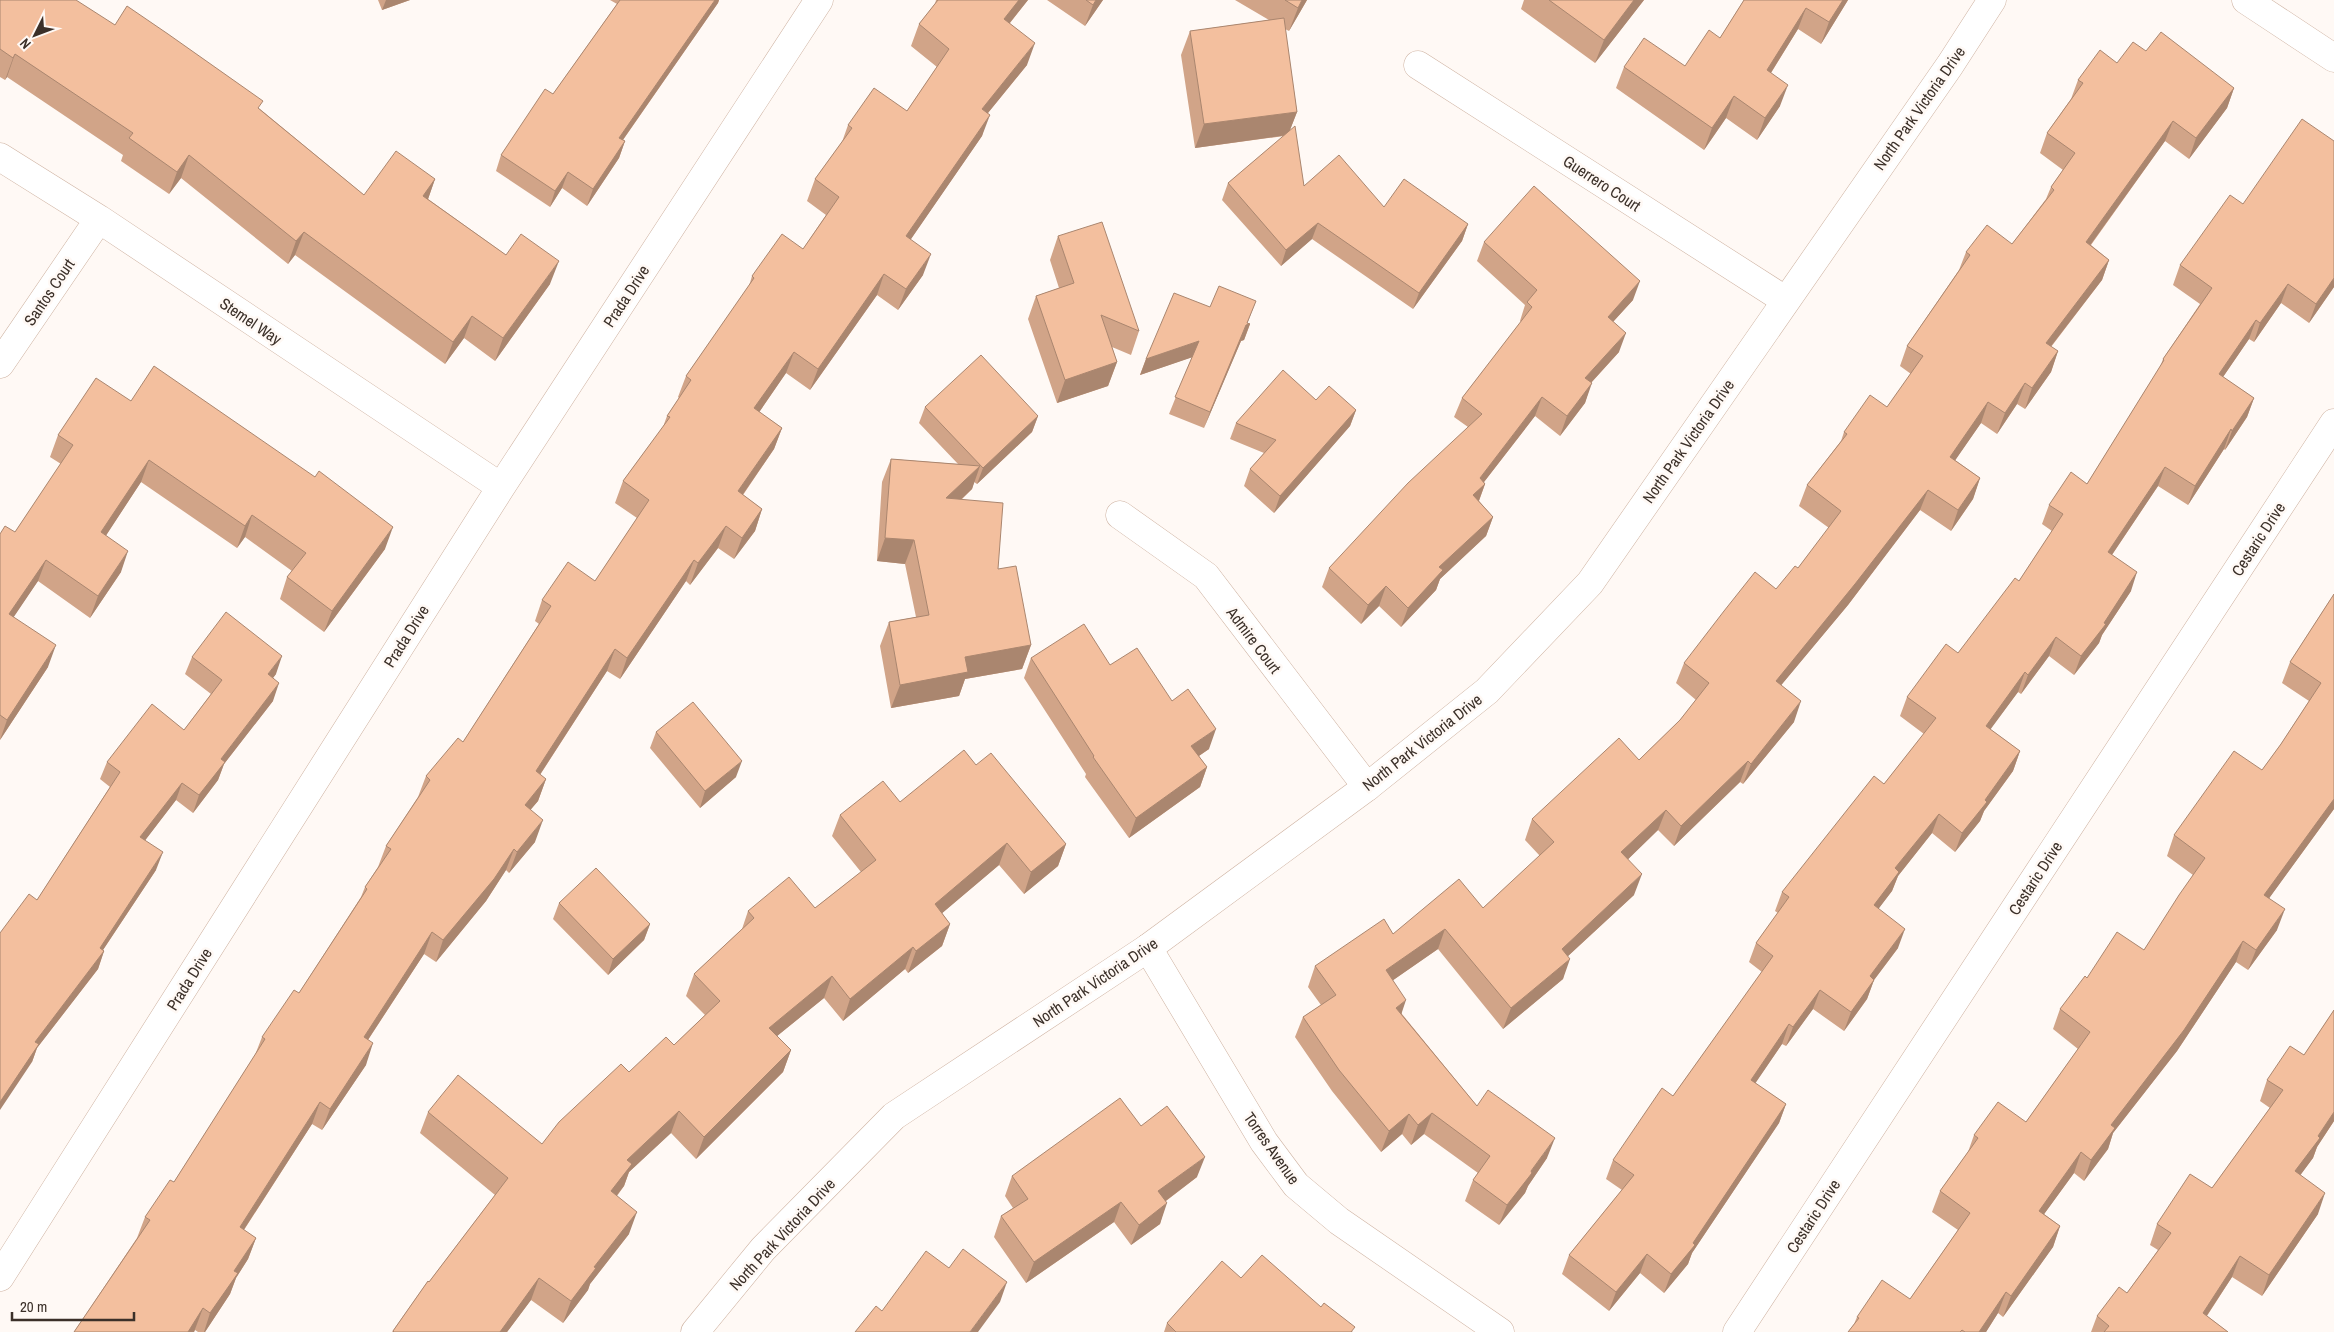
<svg xmlns="http://www.w3.org/2000/svg" width="2334" height="1332" font-family="'Archivo Narrow',sans-serif">
<rect width="100%" height="100%" fill="#fff9f5"/>
<g fill="none" stroke-linecap="round" stroke-linejoin="round">
<g stroke="#ceb2a1" stroke-width="29">
<path id="minor" d="M2246,0L2334,58
M1418,65L1785,300
M0,157L99,219L501,487
M0,364L99,219
M1120,515L1206,576L1367,787
M1148,948L1264,1142L1296,1185L1339,1221L1500,1332
M0,1277L501,487L819,0
M1737,1332L2334,423"/>
</g>
<g stroke="#ceb2a1" stroke-width="29">
<path id="major" d="M695,1332L763,1249L894,1116L1148,948L1367,787L1487,691L1590,583L1950,65L1992,0"/>
</g>
<use href="#minor" stroke="#fff" stroke-width="28"/>
<use href="#major" stroke="#fff" stroke-width="28"/>
</g>
<path fill="#d1a488" d="M0,0L115,25L260,109L364,195L435,179L428,199L506,255L550,284L495,361L464,338L445,364L295,255L288,264L181,178L169,194L121,161L123,155L7,77L5,80L0,77Z
M378,0H410L382,10Z
M610,0H719L718,3L623,140L625,141L619,158L587,206L562,188L550,207L496,171L501,155L553,94L617,4Z
M936,0H1028L1010,23L1027,65L988,113L982,136L910,240L923,275L898,310L877,295L810,390L786,373L759,412L782,428L774,449L743,495L762,509L755,531L734,559L718,548L690,585L686,581L620,679L607,671L540,775L546,779L538,801L530,810L535,842L509,873L506,870L486,901L436,962L424,954L368,1040L366,1065L322,1130L312,1124L244,1230L256,1238L248,1259L236,1278L230,1294L205,1332H198L195,1330L194,1332H74L137,1238L145,1217L174,1182L255,1055L262,1037L299,993L361,897L365,887L378,867L386,846L418,797L426,776L463,742L539,624L535,621L542,600L595,581L637,518L615,503L623,481L663,427L667,416L679,398L678,397L686,376L749,286L752,276L803,249L826,215L807,201L815,179L842,142L848,125L907,111L937,67L911,46L919,24L935,4Z
M1047,0H1103L1085,26Z
M1235,0H1307L1289,31L1285,29L1297,112L1290,130L1304,186L1384,207L1468,224L1462,241L1413,309L1312,239L1281,266L1222,200L1228,183L1284,136L1195,148L1181,55L1190,31L1269,20Z
M1524,0H1644L1595,63L1521,9Z
M1744,0H1848L1821,44L1798,29L1771,73L1780,106L1757,140L1726,118L1704,150L1616,88L1624,67L1685,66L1720,38Z
M2146,51L2234,88L2227,108L2189,159L2165,141L2091,245L2109,260L2102,280L2051,347L2058,351L2051,372L2025,409L2017,404L1997,434L1981,423L1955,460L1980,478L1973,499L1951,531L1920,510L1848,605L1781,685L1794,722L1743,784L1740,782L1674,846L1658,830L1628,859L1634,895L1568,956L1563,979L1503,1029L1438,949L1393,980L1402,1014L1477,1106L1547,1158L1528,1186L1525,1193L1499,1225L1465,1201L1473,1180L1478,1173L1424,1134L1411,1145L1402,1134L1381,1152L1332,1091L1295,1037L1303,1017L1321,1005L1308,987L1315,966L1393,934L1483,908L1540,856L1525,840L1532,819L1639,760L1680,720L1696,700L1676,683L1684,663L1776,589L1798,568L1829,528L1799,506L1807,485L1841,441L1844,432L1887,407L1911,374L1900,366L1907,346L1959,270L1966,252L2012,244L2046,199L2051,187L2063,170L2040,153L2047,133L2071,99L2078,80Z
M2334,141V287L2309,323L2281,303L2254,342L2249,339L2223,377L2254,398L2247,417L2225,450L2224,449L2188,505L2158,486L2112,555L2131,591L2102,635L2099,643L2074,675L2049,656L2021,694L2018,692L1990,729L2020,751L2013,771L1984,811L1980,821L1955,852L1932,833L1898,876L1892,891L1878,909L1898,948L1874,980L1867,999L1844,1031L1813,1009L1786,1046L1782,1044L1755,1083L1786,1104L1779,1123L1692,1253L1688,1264L1664,1293L1640,1273L1609,1311L1562,1274L1569,1255L1622,1190L1606,1179L1613,1160L1673,1096L1762,972L1749,962L1756,943L1778,913L1775,911L1782,892L1884,784L1924,734L1900,716L1907,697L1958,653L2019,581L2052,531L2042,524L2049,505L2087,484L2160,367L2163,359L2200,304L2173,285L2180,265L2243,204Z
M1058,236L1139,331L1131,355L1112,347L1117,362L1108,386L1057,403L1028,319L1036,296L1059,288L1050,260Z
M1484,242L1633,300L1613,322L1619,352L1591,383L1585,403L1560,436L1535,416L1484,482L1485,484L1479,501L1493,517L1486,536L1440,579L1436,590L1401,627L1379,606L1361,624L1322,587L1329,568L1468,427L1454,417L1462,398L1521,322L1520,321L1525,305L1477,261Z
M1248,323L1250,324L1244,340L1241,341L1204,428L1169,414L1192,357L1140,375L1146,359Z
M1316,400L1356,410L1350,426L1274,513L1244,486L1250,469L1264,453L1230,439L1236,423Z
M131,401L385,549L324,632L280,599L287,577L292,571L245,537L237,548L141,482L106,535L121,572L90,618L38,581L13,617L48,667L0,740V534L15,532L61,464L50,457L58,435Z
M925,407L1038,416L1032,432L977,484L974,482L972,489L961,500L998,569L1031,645L1022,669L965,679L959,696L891,708L880,646L889,622L916,617L905,564L877,561L882,482L891,459L958,464L919,423Z
M2330,600L2334,809L2269,898L2277,930L2248,970L2236,962L2177,1051L2113,1133L2108,1149L2084,1181L2074,1173L2044,1214L2060,1226L2053,1247L2003,1317L1998,1313L1986,1332H1848L1854,1324L1857,1317L1910,1299L1958,1230L1932,1212L1940,1191L1968,1152L1974,1135L2026,1122L2078,1049L2053,1029L2060,1009L2087,978L2144,950L2193,875L2167,856L2174,835L2262,770L2281,744L2309,701L2282,683L2290,662Z
M192,657L276,674L273,678V701L224,764L218,780L193,813L176,800L145,840L156,870L103,950L104,951L98,969L37,1048L32,1062L37,900L110,787L100,779L107,762L184,730L211,694L185,674Z
M1031,658L1110,665L1172,701L1209,749L1199,756L1207,767L1200,787L1129,838L1085,777L1086,774L1024,678Z
M656,732L736,777L700,808L650,748Z
M976,765L1066,844L1058,866L1024,894L999,865L942,913L950,924L942,946L908,973L905,969L843,1021L824,998L777,1036L791,1050L783,1072L696,1159L671,1133L629,1172L624,1186L617,1196L629,1234L590,1284L588,1290L563,1323L531,1300L507,1332H392L428,1281L429,1282L495,1195L420,1133L428,1112L542,1144L629,1072L674,1045L705,1015L686,996L694,974L742,929L748,911L815,908L861,872L832,836L840,815L900,802Z
M559,903L650,924L644,940L608,975L553,919Z
M2334,1010V1121L2317,1147L2313,1158L2300,1175L2318,1214L2262,1296L2232,1277L2207,1316L2228,1332H2091L2097,1316L2127,1293L2158,1250L2150,1245L2157,1224L2212,1188L2270,1108L2260,1101L2267,1080L2304,1055Z
M1141,1126L1197,1177L1166,1201L1160,1224L1131,1245L1114,1222L1026,1283L994,1237L1001,1216L1013,1208L1005,1196L1012,1176Z
M1241,1278L1321,1307L1353,1332H1164L1167,1323Z"/>
<path fill="#aa866f" d="M386,0H410L382,10Z
M715,0H719L718,3L613,154L619,138Z
M1019,0H1028L996,40L1004,19Z
M1096,0H1103L1085,26L1093,5Z
M1302,0H1307L1289,31L1298,8Z
M1634,0H1644L1595,63L1604,40Z
M1843,0H1848L1821,44L1829,22Z
M1806,8L1798,29L1759,92L1767,70Z
M1035,43L1027,65L974,130L982,109Z
M15,54L7,77L5,80L13,58Z
M1788,85L1780,106L1757,140L1765,118Z
M2234,88L2227,108L2189,159L2196,138Z
M1734,96L1726,118L1704,150L1712,128Z
M1297,112L1288,135L1195,148L1204,124Z
M990,115L982,136L898,258L906,236Z
M2173,121L2165,141L2078,262L2086,242Z
M625,141L619,158L587,206L593,189Z
M189,155L181,178L169,194L177,172Z
M568,172L562,188L550,207L555,191Z
M435,179L427,202L423,196Z
M1318,223L1312,239L1281,266L1286,250Z
M1468,224L1462,241L1413,309L1419,293Z
M304,232L295,255L288,264L296,241Z
M931,254L923,275L898,310L906,289Z
M2109,260L2102,280L2038,363L2046,343Z
M559,261L550,284L495,361L503,338Z
M884,274L877,295L810,390L818,369Z
M2334,278V287L2309,323L2316,304Z
M1640,281L1633,300L1600,336L1608,317Z
M2288,284L2281,303L2254,342L2260,323Z
M1256,301L1247,324H1250L1244,340L1241,341L1204,428L1210,412Z
M472,316L464,338L445,364L453,342Z
M2256,320L2249,339L2212,393L2219,374Z
M1626,333L1619,352L1578,397L1585,378Z
M1199,341L1193,357L1140,375L1146,359Z
M2058,351L2051,372L2025,409L2032,388Z
M794,352L786,373L747,430L754,408Z
M1117,362L1108,386L1057,403L1065,380Z
M1592,383L1585,403L1560,436L1567,416Z
M2025,383L2017,404L1997,434L2005,413Z
M1542,397L1535,416L1477,491L1485,484L1478,503L1466,514L1480,478Z
M2254,398L2247,417L2225,450L2232,431Z
M1988,402L1981,423L1943,478L1950,457Z
M1356,410L1350,426L1274,513L1280,496Z
M1038,416L1032,432L977,484L983,468Z
M782,428L774,449L730,513L738,491Z
M2231,429L2224,449L2188,505L2195,486Z
M149,460L141,482L94,554L101,532Z
M980,466L972,489L937,522L946,498Z
M2165,467L2158,486L2101,571L2108,552Z
M1980,478L1973,499L1951,531L1958,510Z
M1928,490L1920,510L1848,605L1768,701L1776,681Z
M762,509L755,531L734,559L742,538Z
M252,515L245,537L237,548L245,526Z
M1493,517L1486,536L1440,579L1436,590L1401,627L1408,608L1439,567Z
M726,526L718,548L690,585L698,563Z
M393,527L385,549L324,632L332,611Z
M885,538L914,540L905,564L877,561Z
M128,551L121,572L90,618L98,596Z
M46,560L38,581L1,636L9,614Z
M694,560L686,581L620,679L627,658Z
M2137,572L2131,591L2102,635L2099,643L2074,675L2081,656Z
M1386,586L1379,606L1361,624L1368,605Z
M2056,637L2049,656L2021,694L2028,675Z
M56,645L48,667L0,740L7,720Z
M1031,645L1022,669L965,679L959,696L891,708L900,685L965,657Z
M615,649L607,671L528,793L536,771Z
M282,656L276,674L262,692L268,674Z
M2025,672L2018,692L1979,745L1986,726Z
M279,683L273,701L224,764L218,780L193,813L199,795L221,759Z
M1801,701L1794,722L1743,784L1751,764Z
M1216,729L1209,749L1184,766L1191,746Z
M2020,751L2013,771L1984,811L1980,821L1955,852L1962,833L1985,800Z
M742,761L736,777L700,808L705,791Z
M1748,761L1740,782L1674,846L1681,826Z
M1207,767L1200,787L1129,838L1136,818Z
M546,779L538,801L517,826L525,805Z
M182,783L176,800L134,855L140,837Z
M2334,799V809L2257,915L2264,895Z
M1666,810L1658,830L1614,873L1621,852Z
M1939,814L1932,833L1898,876L1892,891L1867,924L1874,905L1895,868Z
M543,820L535,842L509,873L517,852Z
M1007,843L999,865L927,926L935,904Z
M1066,844L1058,866L1024,894L1031,872Z
M514,849L506,870L486,901L436,962L443,940Z
M163,852L156,870L93,965L100,948Z
M1642,874L1634,895L1554,969L1562,949Z
M2285,909L2277,930L2248,970L2256,950Z
M650,924L644,940L608,975L613,959Z
M950,924L942,946L908,973L916,951Z
M1445,929L1438,949L1379,990L1386,970Z
M1905,929L1898,948L1874,980L1867,999L1844,1031L1851,1012L1870,976Z
M432,932L424,954L356,1058L364,1037Z
M2243,941L2236,962L2177,1051L2113,1133L2108,1149L2084,1181L2091,1160L2111,1125Z
M913,947L905,969L843,1021L850,999Z
M104,951L98,969L37,1048L32,1062L0,1110V1102L35,1042Z
M1570,959L1563,979L1503,1029L1511,1008Z
M832,976L824,998L761,1049L769,1028Z
M1820,990L1813,1009L1786,1046L1793,1027Z
M1406,1000L1399,1021L1396,1008Z
M1789,1024L1782,1044L1744,1100L1751,1080Z
M373,1043L366,1065L322,1130L330,1109Z
M791,1050L783,1072L696,1159L704,1137Z
M320,1102L312,1124L232,1248L240,1227Z
M1786,1104L1779,1123L1692,1253L1688,1264L1664,1293L1671,1274Z
M679,1111L671,1133L629,1172L624,1186L603,1213L611,1191L627,1160Z
M2334,1112V1121L2317,1147L2313,1158L2288,1192L2295,1171Z
M1432,1113L1424,1134L1411,1145L1418,1125Z
M1409,1114L1402,1134L1381,1152L1389,1131Z
M1555,1138L1547,1158L1528,1186L1525,1193L1499,1225L1507,1205Z
M2081,1152L2074,1173L2031,1232L2039,1211Z
M1205,1157L1197,1177L1151,1212L1158,1191Z
M2325,1193L2318,1214L2262,1296L2269,1275Z
M1121,1202L1114,1222L1026,1283L1034,1262Z
M1167,1203L1160,1224L1131,1245L1139,1225Z
M637,1212L629,1234L590,1284L588,1290L563,1323L571,1301L594,1267Z
M2060,1226L2053,1247L2003,1317L2011,1296Z
M256,1238L248,1259L236,1278L230,1294L205,1332H204L210,1313L234,1271Z
M1647,1254L1640,1273L1609,1311L1616,1292Z
M2240,1256L2232,1277L2196,1332L2203,1313Z
M539,1278L531,1300L507,1332H499Z
M1007,1282L1000,1302L978,1332H970Z
M2006,1292L1998,1313L1986,1332H1979Z
M203,1308L194,1332H188Z"/>
<path fill="#f3bf9e" stroke="#aa866f" d="M0,0H76L115,25L127,6L168,34L263,101L258,108L364,195L396,151L435,179L423,196L506,255L521,234L559,261L503,338L472,316L453,342L304,232L296,241L189,155L177,172L129,138L133,133L15,54L13,58L0,49Z
M620,0H715L619,138L625,141L593,189L568,172L555,191L501,155L545,89L553,94Z
M938,0H1019L1004,19L1035,43L982,109L990,115L906,236L931,254L906,289L884,274L818,369L794,352L754,408L782,428L738,491L762,509L742,538L726,526L698,563L694,560L627,658L615,649L536,771L546,779L525,805L543,820L517,852L514,849L494,879L443,940L432,932L364,1037L373,1043L330,1109L320,1102L240,1227L256,1238L234,1271L238,1273L210,1313L203,1308L188,1332H74L150,1220L145,1217L170,1180L174,1182L265,1039L262,1037L294,990L299,993L367,889L365,887L391,849L386,846L430,780L426,776L458,738L463,742L551,606L542,600L568,562L595,581L649,500L623,481L670,417L667,416L691,380L686,376L754,278L752,276L782,234L803,249L839,197L815,179L852,128L848,125L874,88L907,111L949,49L919,24Z
M1086,0H1096L1093,5Z
M1285,0H1302L1298,8Z
M1549,0H1634L1604,40Z
M1744,0H1843L1829,22L1806,8L1767,70L1788,85L1765,118L1734,96L1712,128L1624,67L1644,38L1685,66L1709,30L1720,38Z
M1284,18L1297,112L1204,124L1190,31Z
M2161,32L2234,88L2196,138L2173,121L2086,242L2109,260L2046,343L2058,351L2032,388L2025,383L2005,413L1988,402L1950,457L1980,478L1958,510L1928,490L1855,584L1776,681L1801,701L1751,764L1748,761L1681,826L1666,810L1621,852L1642,874L1562,949L1570,959L1511,1008L1445,929L1386,970L1406,1000L1396,1008L1477,1106L1488,1090L1555,1138L1531,1171L1532,1173L1507,1205L1473,1180L1490,1156L1432,1113L1418,1125L1409,1114L1389,1131L1339,1070L1303,1017L1336,995L1315,966L1384,919L1393,934L1459,879L1483,908L1554,842L1532,819L1619,738L1639,760L1680,720L1709,683L1684,663L1724,611L1755,572L1776,589L1795,566L1798,568L1841,511L1807,485L1847,434L1844,432L1870,395L1887,407L1923,356L1907,346L1970,255L1966,252L1987,225L2012,244L2054,190L2051,187L2075,153L2047,133L2083,83L2078,80L2100,50L2117,63L2133,42L2146,51Z
M2302,119L2334,141V278L2316,304L2288,284L2260,323L2256,320L2219,374L2254,398L2232,431L2231,429L2195,486L2165,467L2108,552L2137,572L2104,623L2106,624L2081,656L2056,637L2028,675L2025,672L1986,726L2020,751L1985,800L1987,802L1962,833L1939,814L1895,868L1899,872L1874,905L1905,929L1870,976L1874,980L1851,1012L1820,990L1793,1027L1789,1024L1751,1080L1786,1104L1693,1243L1695,1245L1671,1274L1647,1254L1616,1292L1569,1255L1634,1175L1613,1160L1662,1088L1673,1096L1773,956L1756,943L1789,897L1782,892L1874,776L1884,784L1936,718L1907,697L1946,644L1958,653L2015,578L2019,581L2063,514L2049,505L2071,472L2087,484L2164,360L2163,359L2212,288L2180,265L2230,195L2243,204Z
M1295,126L1304,186L1339,155L1384,207L1404,179L1468,224L1419,293L1318,223L1286,250L1228,183Z
M1534,186L1640,281L1608,317L1626,333L1585,378L1592,383L1567,416L1542,397L1480,478L1485,484L1473,495L1493,517L1439,567L1443,570L1408,608L1386,586L1368,605L1329,568L1408,483L1482,414L1462,398L1532,307L1527,302L1537,290L1484,242Z
M1102,222L1139,331L1101,315L1117,362L1065,380L1036,296L1074,283L1058,236Z
M1219,286L1256,301L1247,323L1250,324L1246,325L1210,412L1175,397L1199,341L1146,359L1174,293L1210,307Z
M981,355L1038,416L983,468L925,407Z
M154,366L315,477L319,471L393,527L332,611L287,577L306,553L252,515L245,526L149,460L101,532L128,551L98,596L46,560L9,614L56,645L7,720L0,715V534L5,526L15,532L73,445L58,435L96,378L131,401Z
M1283,370L1316,400L1329,386L1356,410L1280,496L1250,469L1276,440L1236,423Z
M891,459L980,466L946,498L1003,503L998,569L1016,566L1031,645L965,657L968,672L900,685L889,622L929,615L914,540L885,538Z
M2334,594V799L2264,895L2285,909L2256,950L2243,941L2184,1030L2111,1125L2115,1128L2091,1160L2081,1152L2039,1211L2060,1226L2011,1296L2006,1292L1979,1332H1965L1962,1330L1960,1332H1848L1859,1318L1857,1317L1882,1280L1910,1299L1970,1213L1940,1191L1978,1138L1974,1135L1998,1102L2026,1122L2090,1032L2060,1009L2085,976L2087,978L2117,932L2144,950L2179,895L2205,858L2174,835L2234,751L2262,770L2281,744L2321,683L2290,662Z
M226,612L282,656L268,674L279,683L221,759L225,762L199,795L182,783L140,837L163,852L100,948L104,951L35,1042L39,1044L0,1102V933L29,894L37,900L120,772L107,762L152,704L184,730L222,680L192,657Z
M1084,624L1110,665L1137,648L1172,701L1188,689L1216,729L1191,746L1207,767L1136,818L1093,757L1094,756L1031,658Z
M693,702L742,761L705,791L656,732Z
M964,750L976,765L991,753L1066,844L1031,872L1007,843L935,904L950,924L916,951L913,947L850,999L832,976L769,1028L791,1050L704,1137L679,1111L627,1160L632,1164L611,1191L637,1212L594,1267L596,1268L571,1301L539,1278L500,1332H394L393,1331L428,1281L429,1282L508,1178L428,1112L458,1075L542,1144L559,1122L621,1064L629,1072L666,1037L674,1045L720,1001L694,974L754,918L748,911L789,877L815,908L876,860L840,815L883,781L900,802Z
M596,868L650,924L613,959L559,903Z
M2334,1010V1112L2318,1136L2320,1138L2295,1171L2325,1193L2269,1275L2240,1256L2203,1313L2228,1332H2104L2109,1326L2097,1316L2119,1287L2127,1293L2171,1233L2157,1224L2190,1174L2212,1188L2283,1090L2267,1080L2290,1046L2304,1055Z
M1120,1098L1141,1126L1167,1106L1205,1157L1158,1191L1167,1203L1139,1225L1121,1202L1034,1262L1001,1216L1028,1199L1012,1176Z
M963,1249L1007,1282L970,1332H855L876,1306L882,1311L926,1251L949,1268Z
M1262,1255L1321,1307L1324,1303L1355,1327L1351,1332H1176L1167,1323L1222,1261L1241,1278Z"/>
<g text-anchor="middle" stroke-width="5" stroke-linejoin="round" paint-order="stroke">
<g font-size="16" fill="#3b3029" stroke="#fff9f5">
<text transform="translate(1919 108) rotate(-55)" y="6">North Park Victoria Drive</text>
<text transform="translate(1602 183) rotate(33)" y="6">Guerrero Court</text>
<text transform="translate(49 292) rotate(-56)" y="6">Santos Court</text>
<text transform="translate(626 296) rotate(-57)" y="6">Prada Drive</text>
<text transform="translate(251 321) rotate(34)" y="6">Stemel Way</text>
<text transform="translate(1688 441) rotate(-55)" y="6">North Park Victoria Drive</text>
<text transform="translate(2258 539) rotate(-57)" y="6">Cestaric Drive</text>
<text transform="translate(406 636) rotate(-58)" y="6">Prada Drive</text>
<text transform="translate(1254 640) rotate(53)" y="6">Admire Court</text>
<text transform="translate(1422 742) rotate(-38)" y="6">North Park Victoria Drive</text>
<text transform="translate(2035 878) rotate(-57)" y="6">Cestaric Drive</text>
<text transform="translate(189 979) rotate(-58)" y="6">Prada Drive</text>
<text transform="translate(1095 982) rotate(-34)" y="6">North Park Victoria Drive</text>
<text transform="translate(1272 1148) rotate(55)" y="6">Torres Avenue</text>
<text transform="translate(1813 1216) rotate(-57)" y="6">Cestaric Drive</text>
<text transform="translate(782 1234) rotate(-47)" y="6">North Park Victoria Drive</text>
</g>
</g>
<g transform="translate(35 35) rotate(228)" stroke="#fff9f5" stroke-width="4" paint-order="stroke">
<path d="M0-4L9 19L0 12L-9 19Z" fill="#3b3029"/>
<text y="-8" font-size="14" font-weight="bold" text-anchor="middle" fill="#3b3029">N</text>
</g>
<path d="M12 1312v8h122v-8" fill="none" stroke="#3b3029" stroke-width="2.5"/>
<text x="20" y="1312" font-size="15" fill="#3b3029" stroke="#fff9f5" stroke-width="4" paint-order="stroke">20 m</text>
</svg>
